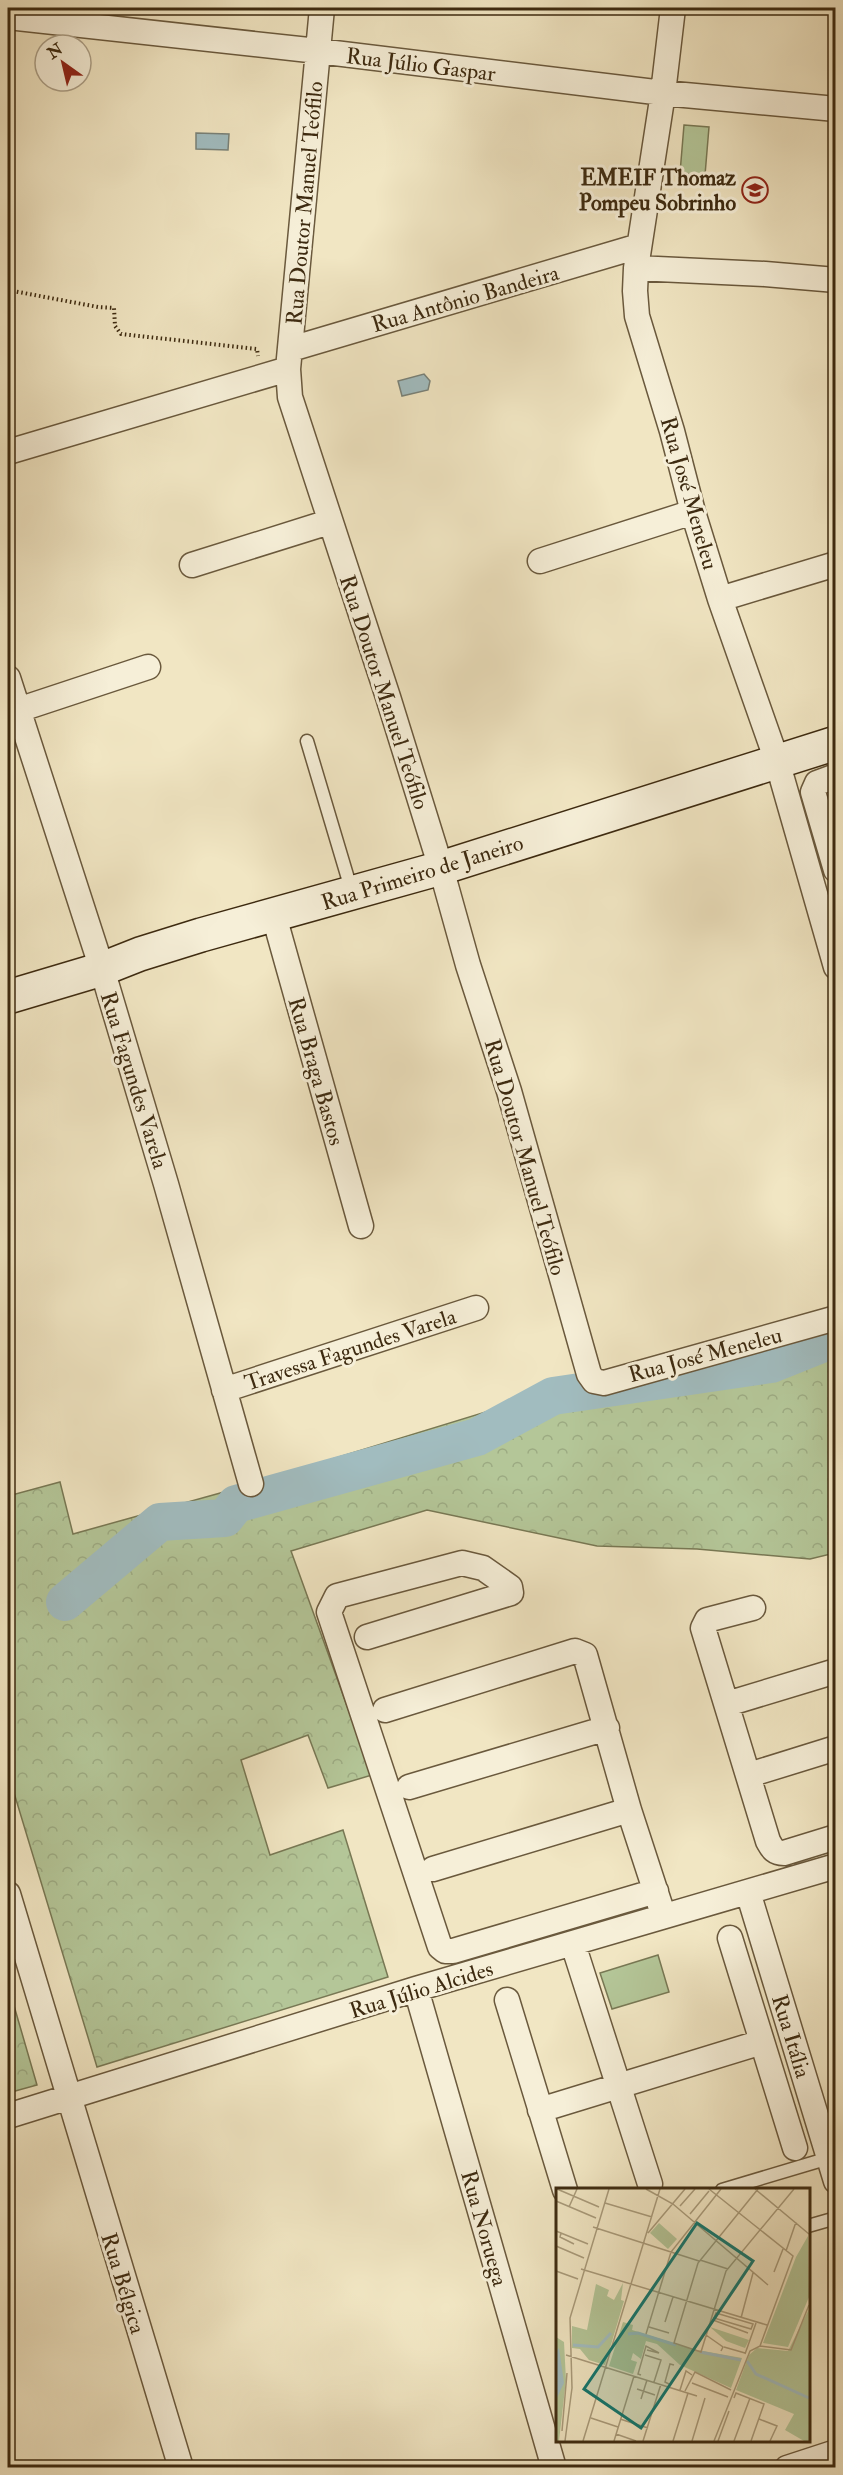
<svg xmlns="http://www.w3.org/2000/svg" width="843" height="2475" font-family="'IM FELL Double Pica',serif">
<defs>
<pattern id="forest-crowns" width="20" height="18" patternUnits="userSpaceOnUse" patternTransform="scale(1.5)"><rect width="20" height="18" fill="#b4c698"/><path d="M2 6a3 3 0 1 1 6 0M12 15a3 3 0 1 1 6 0" fill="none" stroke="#9caa82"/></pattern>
</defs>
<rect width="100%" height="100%" fill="#f1e6c3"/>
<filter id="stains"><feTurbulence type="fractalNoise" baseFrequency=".00333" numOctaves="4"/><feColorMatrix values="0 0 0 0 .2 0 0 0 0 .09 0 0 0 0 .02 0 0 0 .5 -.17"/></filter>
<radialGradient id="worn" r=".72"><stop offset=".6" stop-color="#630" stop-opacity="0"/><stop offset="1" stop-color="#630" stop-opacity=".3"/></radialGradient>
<path fill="url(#forest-crowns)" stroke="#787854" stroke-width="1.5" d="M835,1312V1553L810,1559L697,1549L597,1546L427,1510L291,1551L372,1775L328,1788L308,1735L241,1760L270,1855L343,1830L388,1977L97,2067L8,1773V1496L60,1482L73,1534L231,1490L580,1383Z
M8,1985L37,2085L8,2093Z"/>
<path fill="#b4c698" stroke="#787854" stroke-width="1.5" d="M684,125L709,127L705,175L680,173Z
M658,1955L669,1992L612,2009L600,1973Z"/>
<path fill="#a1bcbf" stroke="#798279" stroke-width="1.5" d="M196,133L229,134L228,150L196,149Z
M424,374L430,381L428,390L402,396L398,381Z"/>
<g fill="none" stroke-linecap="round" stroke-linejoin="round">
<path stroke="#a1bcbf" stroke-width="38" d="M65,1602L160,1522L225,1518L236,1504L477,1437L553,1396L771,1364L836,1338"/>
<g stroke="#6a593d" stroke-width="15">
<path id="lane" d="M307,741L352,892
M722,2190L829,2158
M808,2226L836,2218"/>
</g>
<g stroke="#6a593d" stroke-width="27">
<path id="street" d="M322,8L288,369L290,397L388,697L441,868L468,965L509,1091L589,1374L594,1381L604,1383L836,1318
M673,8L663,93L636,268L635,291L637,316L672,431L693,512L720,599L777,761L836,967
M8,17L318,51L663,93L836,109
M636,268L765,274L836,280
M291,349L639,246
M8,452L288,369
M540,561L693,512
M192,565L329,522
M720,599L836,564
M8,678L102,969L166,1184L251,1484
M18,710L148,667
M836,776L817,783L813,792L836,870
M274,916L361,1226
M224,1390L476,1308
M753,1608L707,1620L703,1628L768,1841C772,1848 774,1853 784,1853L836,1837
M367,1637L511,1593L510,1587L483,1568L462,1563L337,1596L329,1612L440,1947L445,1951H453L656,1891
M727,1704L836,1671
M385,1710L575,1651L585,1655L629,1810L660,1905
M749,1775L836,1748
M409,1787L607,1728
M433,1869L629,1810
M748,1892L836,2181
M8,1894L181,2468
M730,1938L795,2148
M573,1944L650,2184
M416,1989L554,2468
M507,2000L565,2190
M540,2110L762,2042
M8,2116L416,1989L836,1866
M787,2468L836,2452"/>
</g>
<g stroke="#3d2a10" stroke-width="36">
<path id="secondary" d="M8,997L102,969L140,954L201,935L441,868L836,743"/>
</g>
<path stroke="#3d2a10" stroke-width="4" stroke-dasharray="1.5 3" stroke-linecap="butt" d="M8,290L98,307L114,308L115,326L121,334L257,349L258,356"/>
<use href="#lane" stroke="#f6efd8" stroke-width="12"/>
<use href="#street" stroke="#f6efd8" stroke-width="24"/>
<use href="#secondary" stroke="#f6efd8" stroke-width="33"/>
</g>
<defs>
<g id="school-ring" transform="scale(1.35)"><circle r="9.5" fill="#f6efd8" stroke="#8f2418" stroke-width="1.5"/><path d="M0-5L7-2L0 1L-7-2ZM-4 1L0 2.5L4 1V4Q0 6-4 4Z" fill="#8f2418"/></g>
</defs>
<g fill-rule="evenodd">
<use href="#school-ring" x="755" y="190"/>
</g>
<g text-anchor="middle" stroke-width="6" stroke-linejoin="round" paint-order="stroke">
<g font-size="22" fill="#3d2a10" stroke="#f6efd8">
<text transform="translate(421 64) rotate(7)" y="8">Rua Júlio Gaspar</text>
<text transform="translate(304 203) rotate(-85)" y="8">Rua Doutor Manuel Teófilo</text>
<text transform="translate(465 298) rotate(-16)" y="8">Rua Antônio Bandeira</text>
<text transform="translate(690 493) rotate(74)" y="8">Rua José Meneleu</text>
<text transform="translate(385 692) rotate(72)" y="8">Rua Doutor Manuel Teófilo</text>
<text transform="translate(422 872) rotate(-17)" y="8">Rua Primeiro de Janeiro</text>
<text transform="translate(317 1071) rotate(74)" y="8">Rua Braga Bastos</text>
<text transform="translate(135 1080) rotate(73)" y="8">Rua Fagundes Varela</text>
<text transform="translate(526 1157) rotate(74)" y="8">Rua Doutor Manuel Teófilo</text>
<text transform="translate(350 1349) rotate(-18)" y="8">Travessa Fagundes Varela</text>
<text transform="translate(705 1354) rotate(-15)" y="8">Rua José Meneleu</text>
<text transform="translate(421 1989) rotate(-17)" y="8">Rua Júlio Alcides</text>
<text transform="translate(792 2036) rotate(73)" y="8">Rua Itália</text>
<text transform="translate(485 2228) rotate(74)" y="8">Rua Noruega</text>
<text transform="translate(124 2283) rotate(73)" y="8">Rua Bélgica</text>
</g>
<g font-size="22" font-weight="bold" fill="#3d2a10" stroke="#f6efd8" text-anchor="end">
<text x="736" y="185">EMEIF Thomaz<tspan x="736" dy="25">Pompeu Sobrinho</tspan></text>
</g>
</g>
<g transform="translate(556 2188)">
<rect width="254" height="254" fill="#f1e6c3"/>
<path d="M252,48L253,109L232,159L207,155L240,69ZM154,139L193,152L189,160L170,153Z" fill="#b4c698"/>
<path d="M67,95L65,112L68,113L49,177L33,172L24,161L16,160V138L31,142L40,96L53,102L51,108L58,112ZM253,121V253H248L229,242L238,226L180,202L193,167L201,160L232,163ZM67,134L77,137L76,142L136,161L186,170L175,200L124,177L101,156L90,153L85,171L77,165L75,172L81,174L77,186L53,178ZM0,149L8,154L10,192L3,253H0Z" fill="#b4c698"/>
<path d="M103,35L121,51L112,61L94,45Z" fill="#b4c698"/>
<path d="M3,160L8,195L0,212V164Z" fill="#a1bcbf"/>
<path fill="none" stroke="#a1bcbf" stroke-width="3" d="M72,146L82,145L120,157M17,157L42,159L55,145M144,164L185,172M191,173L200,186L253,210"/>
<path fill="none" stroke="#a99b7b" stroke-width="1.5" d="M1,1L43,19M90,1L117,16L212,97M153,1L237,68L204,158M199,1L253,46M202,1L142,75L118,155L145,164L170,83L238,1M0,13L40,30M49,15L96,29M124,18L139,1M13,19L21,1M134,26L153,3M37,39L143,73M0,43L32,56M5,45L4,49L18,56M92,45L129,1M0,58L28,70M230,63L240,34M144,72L172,81M25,81L211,137M0,83L22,91M218,84L227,61M160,125L197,136L195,141L158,130ZM185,130L197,85M157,132L192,145M109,134L117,109M93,139L113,145M90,146L115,64L165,1M150,147L167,159L165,163M168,159L189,165M189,166L200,135M10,167L141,208M89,167L105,172L98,194M85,187L82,186L90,158L103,165L91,162M136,195L172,209M113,196L109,194L114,176L118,177M81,201L99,207M124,202L130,183L136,187M129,203L139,184L175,202M178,210L180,205L208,216L195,253M85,211L91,192M35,230L62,239M64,231L92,240M203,231L221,238L214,253M6,243L11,185M60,246L80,253M9,253L16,200L14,130L53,1M27,253L104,1M58,253L78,188M87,253L105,196M117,253L132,205M136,253L149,210M158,253L194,163L204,158L235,162L253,117M162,253L173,223M178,253L194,210"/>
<path fill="#0f766e" fill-opacity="0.15" stroke="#0f766e" stroke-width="3" d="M141,35L197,73L85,240L28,201Z"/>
<rect width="254" height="254" fill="none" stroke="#3d2a10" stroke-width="3"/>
</g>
<rect width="843" height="2475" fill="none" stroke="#f1e6c3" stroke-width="30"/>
<rect x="9" y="9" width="825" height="2457" fill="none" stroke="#3d2a10" stroke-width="3"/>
<rect x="15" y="15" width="813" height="2445" fill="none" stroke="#3d2a10" stroke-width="1.5"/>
<g transform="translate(63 63) rotate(326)"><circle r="28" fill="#f6efd8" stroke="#aca088" stroke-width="1.5"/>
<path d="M0-4.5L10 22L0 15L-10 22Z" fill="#8f2418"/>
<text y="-9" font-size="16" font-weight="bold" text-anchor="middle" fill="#3d2a10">N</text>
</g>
<rect width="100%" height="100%" filter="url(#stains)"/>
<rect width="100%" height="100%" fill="url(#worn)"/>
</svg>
